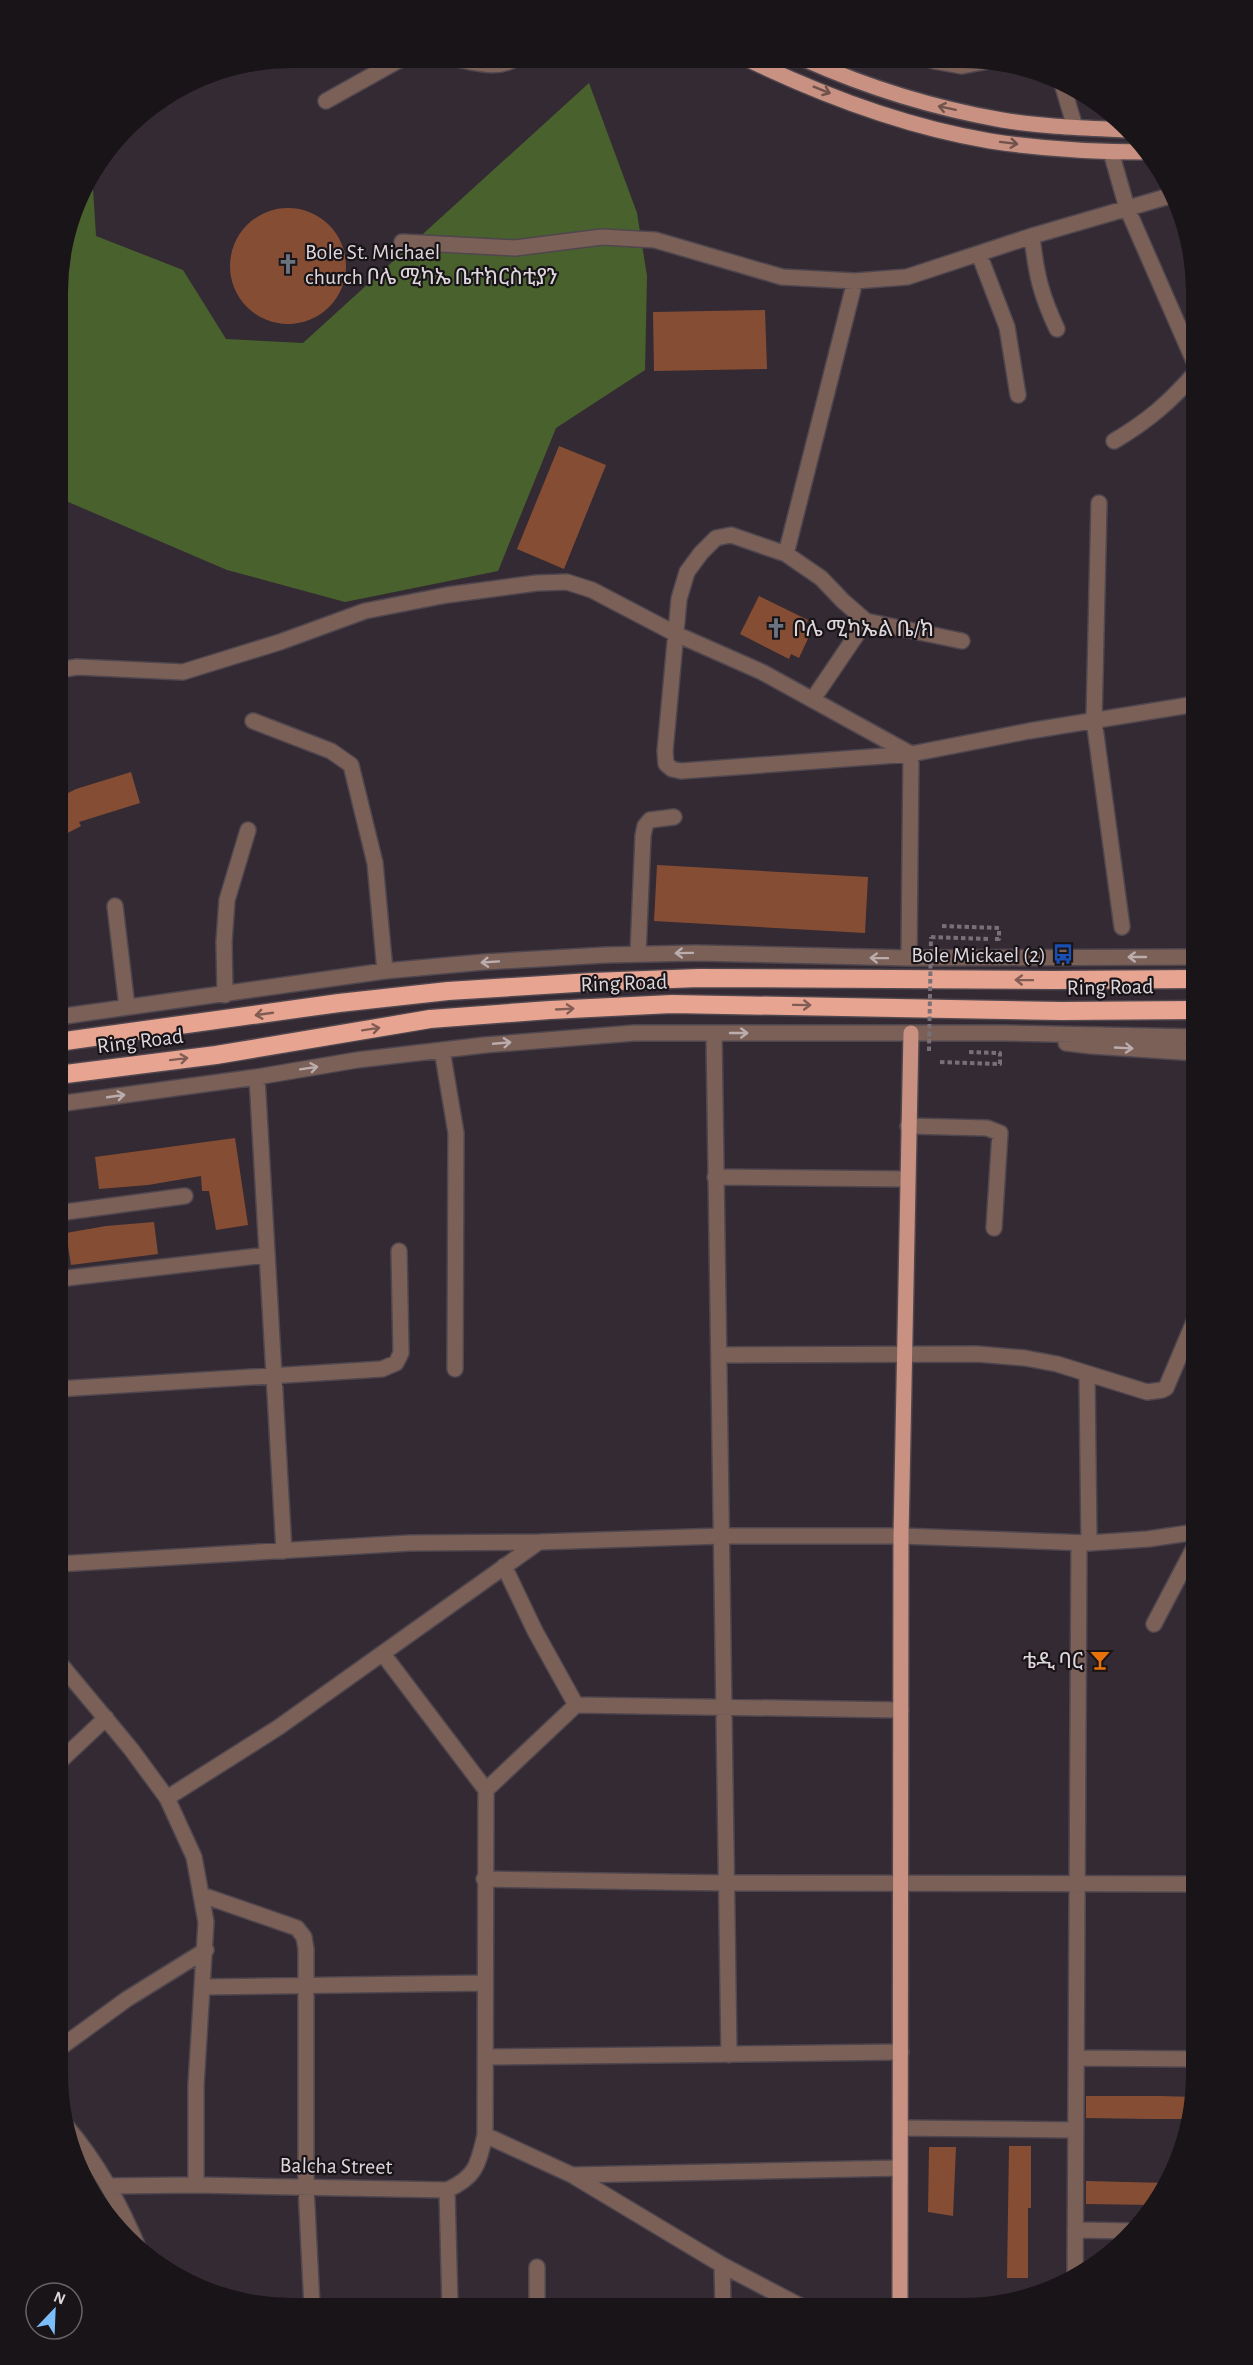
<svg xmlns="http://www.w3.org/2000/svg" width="1253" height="2365" font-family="'Alegreya Sans','Noto Sans Ethiopic',sans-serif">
<rect width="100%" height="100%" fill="#342a33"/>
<path fill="#49622d" d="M589,83L637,213L647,276L645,370L556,428L498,571L345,602L227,570L59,498V261L81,187L92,173L96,236L183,270L226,339L303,343Z"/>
<path fill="#854e34" d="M230 266a58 58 0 1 1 116 0a58 58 0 1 1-116 0Z
M765,310L767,369L654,371L653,312Z
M559,446L606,465L564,569L517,549Z
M759,596L808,620L805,627L812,630L799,658L791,654L789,659L740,634Z
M131,772L140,803L79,822L81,826L58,838V798L76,789Z
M657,865L868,877L865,933L654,921Z
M235,1138L248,1225L216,1230L209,1191H202L201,1176L148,1185L99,1189L95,1157Z
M154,1222L158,1254L71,1265L66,1233L106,1226Z
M1086,2096H1160L1194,2097L1189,2119H1150L1086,2118Z
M1009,2146H1031V2208H1028V2278H1007Z
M929,2147H956L953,2216L928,2212Z
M1086,2181L1167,2183L1154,2205L1086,2204Z"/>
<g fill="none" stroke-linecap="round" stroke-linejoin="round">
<g stroke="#4f464e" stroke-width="18">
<path id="minor" d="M452,58C473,62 498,71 516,58
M934,61L962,66L988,61
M1061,80L1075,127
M326,101L403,58
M1111,152L1127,208L1196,366
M1032,236C1036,274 1041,295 1057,329
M402,242L515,248L602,237L655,240L782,277L855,281L907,277L1032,236L1173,195
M979,254L1007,327L1018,395
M1114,441C1148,421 1170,402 1196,372
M1099,503L1094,720L1122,927
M786,554L855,281
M866,621L843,601L821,578L786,554L731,535L716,538L701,553L687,572L679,599L665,751L666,764L672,769L681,771L911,754L1029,731L1196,704
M59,670L77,667L183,672L280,642L365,611L447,595L537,583L567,582L592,590L676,634L762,672L911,754
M813,699L866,621L962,641
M253,721L331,751L351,765L375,863L385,971
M115,906L127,1007
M638,954L643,836L645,826L650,820L674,817
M909,958L911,754
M225,995L224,942L227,900L248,830
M58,1017L385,971L484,962L606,955L696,953L909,958L1196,957
M714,1033L729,2055
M1066,1043L1091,1046L1196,1053
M442,1050L456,1133L455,1369
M257,1077L284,1551
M58,1104L257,1077L357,1060L485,1045L634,1033H1004L1196,1037
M908,1126L987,1128L1000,1133L994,1228
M715,1177L907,1179
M58,1213L185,1196
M58,1279L267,1255
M719,1355L977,1354L1025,1358L1057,1364L1147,1392L1162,1390L1166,1388L1196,1317
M1087,1374L1089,1543
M58,1389L382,1369L396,1363L401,1353L399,1251
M58,1564L410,1543L539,1542L721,1536H901L1089,1543L1148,1539L1196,1532
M504,1566L535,1631L576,1705
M1154,1624L1196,1544
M383,1654L486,1790L485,2135C478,2165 476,2177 447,2190
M57,1660L131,1749L167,1798L194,1857L206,1922L196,2085V2185
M57,1764L106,1718
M486,1790L576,1705L901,1710
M167,1798L279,1727L539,1542
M484,1879L727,1883L1196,1884
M202,1895L297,1928L304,1937L306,1949V2187L312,2306
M203,1987L484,1983
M57,2050L127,1999L206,1950
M485,2057L901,2052
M1076,2058L1195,2059
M66,2126C98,2163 122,2208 140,2252
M901,2128L1075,2130
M485,2135L572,2175L722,2265L804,2308
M572,2175L900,2168
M108,2186L196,2185L447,2190L450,2307
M1075,2230L1132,2231
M722,2265L723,2307
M1075,2277L1079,1543
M537,2307V2267"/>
</g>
<g stroke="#4f464e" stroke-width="18">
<path id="major" d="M749,60C824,96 907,127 990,141C1042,149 1096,152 1148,152
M806,60C869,88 934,108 1002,120C1044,127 1087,128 1129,130
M900,2308L901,1536L911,1033"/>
</g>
<g stroke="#4f464e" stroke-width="21">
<path id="highway" d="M58,1042L339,1003L448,991L592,982L699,978L1054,980L1196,979
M58,1075L216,1055L430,1019L550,1010L672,1004L1061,1011L1196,1010"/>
</g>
<path stroke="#787077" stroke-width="4" stroke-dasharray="4.5 3" stroke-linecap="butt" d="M942,926L999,928V939H995
M931,937L988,939
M940,1062L1000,1064V1053L966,1052"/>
<use href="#minor" stroke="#7b6058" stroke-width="15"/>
<use href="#major" stroke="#c89181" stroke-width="15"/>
<use href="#highway" stroke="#e6a491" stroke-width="18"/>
<path stroke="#787077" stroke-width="4" stroke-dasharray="4.5 3" stroke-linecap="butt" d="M929,1051L931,937"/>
</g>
<defs><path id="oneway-shaft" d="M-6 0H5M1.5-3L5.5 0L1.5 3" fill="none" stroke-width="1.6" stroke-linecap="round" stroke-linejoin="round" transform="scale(1.5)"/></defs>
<g stroke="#70524c">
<use href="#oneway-shaft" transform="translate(822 90) rotate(22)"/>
<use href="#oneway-shaft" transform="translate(947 108) rotate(-168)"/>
<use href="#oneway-shaft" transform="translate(1009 143) rotate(7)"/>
</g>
<g stroke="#bbadae">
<use href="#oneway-shaft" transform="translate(684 953) rotate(179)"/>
<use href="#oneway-shaft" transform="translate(1137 957) rotate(180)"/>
<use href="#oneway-shaft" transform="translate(879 958) rotate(-179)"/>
<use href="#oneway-shaft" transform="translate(490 962) rotate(176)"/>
<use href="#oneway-shaft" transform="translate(739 1033)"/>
<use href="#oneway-shaft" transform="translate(502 1043) rotate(-5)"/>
<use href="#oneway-shaft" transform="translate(1124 1048) rotate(3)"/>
<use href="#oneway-shaft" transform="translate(309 1068) rotate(-9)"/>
<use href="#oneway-shaft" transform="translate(116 1096) rotate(-8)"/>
</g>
<g stroke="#805c54">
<use href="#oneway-shaft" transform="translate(1024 980) rotate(-179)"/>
<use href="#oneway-shaft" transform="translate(802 1005) rotate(1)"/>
<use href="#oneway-shaft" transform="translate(565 1009) rotate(-3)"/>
<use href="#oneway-shaft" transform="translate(264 1014) rotate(172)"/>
<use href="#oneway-shaft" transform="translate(371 1029) rotate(-9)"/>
<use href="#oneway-shaft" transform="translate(179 1059) rotate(-7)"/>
</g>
<defs>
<g id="church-bare" transform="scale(1.62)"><path d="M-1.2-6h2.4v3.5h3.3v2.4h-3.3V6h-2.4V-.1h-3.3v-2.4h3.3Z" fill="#6b7280" stroke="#191418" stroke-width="2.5" paint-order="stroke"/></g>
<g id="bus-bare" transform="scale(1.62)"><path d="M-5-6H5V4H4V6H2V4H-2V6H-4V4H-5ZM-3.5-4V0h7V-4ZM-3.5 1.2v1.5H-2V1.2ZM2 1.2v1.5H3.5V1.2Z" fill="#1a4fb4" stroke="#191418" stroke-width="2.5" paint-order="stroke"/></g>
<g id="bar-bare" transform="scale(1.62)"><path d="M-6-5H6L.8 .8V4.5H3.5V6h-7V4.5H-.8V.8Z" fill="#e8710a" stroke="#191418" stroke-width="2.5" paint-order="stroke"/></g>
</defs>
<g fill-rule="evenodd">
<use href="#church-bare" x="288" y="264"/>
<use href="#church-bare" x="776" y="628"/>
<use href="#bus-bare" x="1063" y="954"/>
<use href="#bar-bare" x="1100" y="1660"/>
</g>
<g text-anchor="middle" stroke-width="4.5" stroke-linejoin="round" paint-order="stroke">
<g font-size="22" fill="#ddd7dc" stroke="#191418" text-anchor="start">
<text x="305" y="259">Bole St. Michael<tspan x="305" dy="25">church ቦሌ ሚካኤ ቤተክርስቲያን</tspan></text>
<text x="793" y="636">ቦሌ ሚካኤል ቤ/ክ</text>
<text x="1046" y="962" text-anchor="end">Bole Mickael (2)</text>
<text x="1083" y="1668" text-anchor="end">ቴዲ ባር</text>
</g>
<g font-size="22" fill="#ddd7dc" stroke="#191418">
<text transform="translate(624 982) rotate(-2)" y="8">Ring Road</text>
<text transform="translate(1110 986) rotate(-1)" y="8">Ring Road</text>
<text transform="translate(140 1040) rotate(-7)" y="8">Ring Road</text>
<text transform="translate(336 2165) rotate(1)" y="8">Balcha Street</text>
</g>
</g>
<path d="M0 0H1253V2365H0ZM292 68H962A224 224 0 0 1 1186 292V2074A224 224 0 0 1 962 2298H292A224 224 0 0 1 68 2074V292A224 224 0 0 1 292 68Z" fill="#191418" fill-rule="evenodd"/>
<g transform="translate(54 2311) rotate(23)"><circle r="28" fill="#191418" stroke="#676266" stroke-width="1.5"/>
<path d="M0-4.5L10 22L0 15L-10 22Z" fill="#7bbef9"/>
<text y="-9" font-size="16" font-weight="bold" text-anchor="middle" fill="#ddd7dc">N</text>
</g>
</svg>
